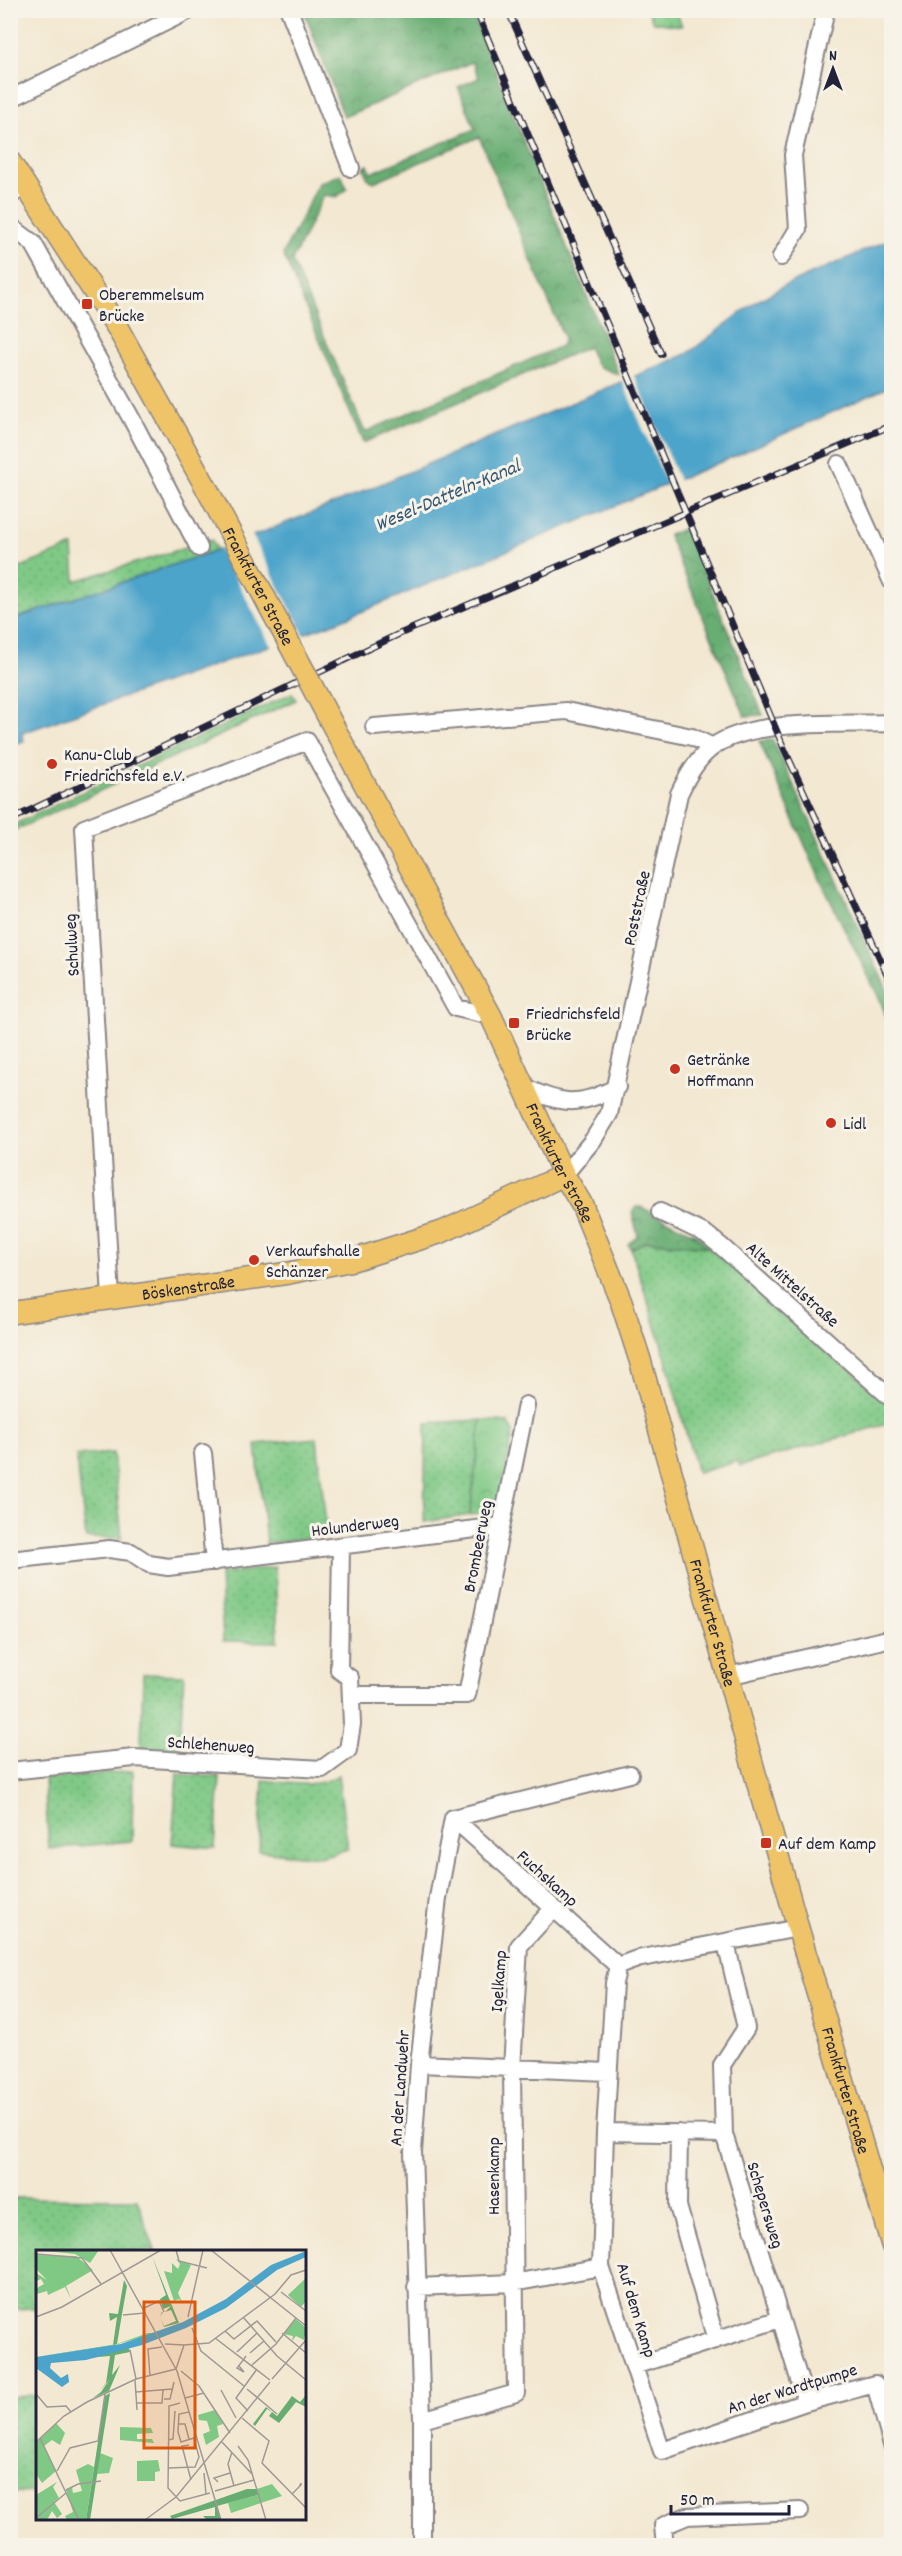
<svg xmlns="http://www.w3.org/2000/svg" width="902" height="2556" font-family="Dekko,sans-serif">
<defs>
<pattern id="grass-dots" width="8" height="8" patternUnits="userSpaceOnUse" patternTransform="scale(1.5)"><rect width="8" height="8" fill="#7fc985"/><path d="M2 2h.1M6 6h.1" fill="none" stroke="#6dac74" stroke-width="1.8" stroke-linecap="round"/></pattern>
<pattern id="forest-crowns" width="20" height="18" patternUnits="userSpaceOnUse" patternTransform="scale(1.5)"><rect width="20" height="18" fill="#67ad72"/><path d="M2 6a3 3 0 1 1 6 0M12 15a3 3 0 1 1 6 0" fill="none" stroke="#548c5f"/></pattern>
<pattern id="park-crowns" width="20" height="18" patternUnits="userSpaceOnUse" patternTransform="scale(1.5)"><rect width="20" height="18" fill="#7fc985"/><path d="M2 6a3 3 0 1 1 6 0M12 15a3 3 0 1 1 6 0" fill="none" stroke="#6dac74"/></pattern>
</defs>
<rect width="100%" height="100%" fill="#f7f3e8"/>
<filter id="ink" filterUnits="userSpaceOnUse"><feTurbulence type="fractalNoise" baseFrequency=".0167" numOctaves="2"/><feDisplacementMap in="SourceGraphic" scale="12" xChannelSelector="R" yChannelSelector="G"/><feConvolveMatrix kernelMatrix="1 2 1 2 8 2 1 2 1" color-interpolation-filters="sRGB"/></filter>
<filter id="wash" filterUnits="userSpaceOnUse"><feTurbulence type="fractalNoise" baseFrequency=".008" numOctaves="4" result="noise"/><feDisplacementMap in="SourceGraphic" scale="24" xChannelSelector="R" yChannelSelector="G"/><feGaussianBlur stdDeviation="1.35" result="paint"/><feColorMatrix in="noise" values="0 0 0 0 0 0 0 0 0 0 0 0 0 0 0 0 0 1.4 0 .05"/><feComposite in="paint" operator="in"/></filter>
<g filter="url(#wash)">
<rect width="100%" height="100%" fill="#f3e8d1"/>
<path fill="url(#grass-dots)" stroke="#507660" stroke-width="1.5" d="M648,11H676L682,26L653,22Z
M212,540L217,550L11,620V571L73,546L75,581Z
M292,693L296,700L11,832V826Z
M689,1231L701,1236L891,1406V1423L740,1466L738,1461L697,1473L665,1355L631,1249L646,1241L706,1247Z
M481,1420L470,1515L424,1522L426,1423Z
M317,1438L327,1535L266,1544L256,1444Z
M113,1453L122,1538H86L76,1456Z
M275,1567L278,1642L223,1641L220,1574Z
M143,1674L184,1675L179,1750L141,1748Z
M133,1771L132,1841L49,1849L44,1779Z
M177,1774L220,1777L215,1848L172,1844Z
M338,1775L348,1849L320,1857L259,1851L263,1780C287,1782 317,1790 338,1775Z
M11,2198L137,2199L155,2251L38,2252L37,2308L11,2309Z
M37,2396V2493L11,2492V2397Z"/>
<path fill="url(#forest-crowns)" stroke="#446856" stroke-width="1.5" d="M304,11H471L619,375L597,366L588,347L363,443L283,254L319,183L341,174L347,189L337,197L324,195L292,261L365,432L561,346L564,338L479,137L374,182L368,179L363,167L368,165L371,173L475,129L458,87L479,78L472,62L344,117Z
M686,528L763,715L745,716L668,535Z
M773,740L891,998V1029L880,1000L822,884L759,741Z
M641,1207L689,1231L708,1247L646,1241L631,1249L628,1244L638,1236L632,1212L636,1207Z"/>
<path fill="url(#park-crowns)" stroke="#507660" stroke-width="1.5" d="M481,1420L508,1422L513,1432L499,1506L495,1512L470,1515Z"/>
<path fill="#4da4ca" stroke="#386382" stroke-width="1.5" d="M891,239V386L735,456L337,622L22,733L24,741L11,745V620L217,550L324,508L687,354L754,303L784,286Z"/>
<path fill="#f3e8d1" d="M633,373L680,483L668,487L621,378Z
M251,533L305,637L272,648L219,546Z"/>
</g>
<g filter="url(#ink)">
<g fill="none" stroke-linecap="round" stroke-linejoin="round">
<g stroke="#8a8586" stroke-width="20">
<path id="minor" d="M289,10L351,168
M10,99L190,10
M10,196L25,185
M10,226L33,243L131,418L199,548
M781,257L798,229L793,155L826,10
M839,464L892,582
M374,727L566,711L692,737L713,747
M522,1086C561,1105 579,1107 617,1087
M564,1175L593,1140L609,1114L679,794C687,777 697,758 714,746C754,718 842,725 892,723
M660,1212L706,1234L722,1247L892,1399
M111,1298L84,828L307,741L456,1008L491,1016
M203,1453L214,1562
M10,1560L109,1549L131,1552L149,1564L168,1567L500,1526
M728,1676L892,1638
M351,1695H467L526,1405
M10,1771L134,1758L322,1769L348,1750L352,1724L350,1678L339,1670L341,1547
M453,1818L618,1966
M798,1928L637,1959L618,1966L614,1983L605,2132L601,2267L662,2451L806,2402L875,2384L892,2445
M419,2064L608,2072
M605,2132L724,2134L806,2402
M679,2133L678,2206L716,2340
M724,2134L722,2065L746,2028L726,1943
M416,2287L513,2283L601,2267
M634,2366L780,2319
M422,2420L516,2393L512,2069L519,1946L553,1909
M422,2546V2420L413,2152L419,2064L438,1898L453,1818L630,1774
M665,2546L663,2526L687,2516L800,2511"/>
</g>
<g stroke="#8a8586" stroke-width="24">
<g id="major">
<path d="M10,162L117,327L207,489"/>
<path id="s1" d="M339,737L491,1016L564,1175L582,1205L621,1301L640,1360L798,1928L892,2245"/>
<path id="s2" d="M10,1313L289,1273L353,1260L442,1232L564,1175"/>
</g>
</g>
<use href="#minor" stroke="#fff" stroke-width="16"/>
<use href="#major" stroke="#efc469" stroke-width="21"/>
<g stroke="#22223b" stroke-width="7">
<path id="rail" d="M476,10L783,746L892,985
M508,10L661,354
M10,820L397,635L892,425"/>
</g>
<use href="#rail" stroke="#f7f3e8" stroke-width="4.5" stroke-dasharray="14" stroke-linecap="butt"/>
<g stroke="#8a8586" stroke-width="24" stroke-linecap="butt">
<g id="major-bridge">
<path id="s3" d="M207,489L339,737"/>
</g>
</g>
<use href="#major-bridge" stroke="#efc469" stroke-width="21"/>
</g>
</g>
<g fill="#c8321e" stroke="#f7f3e8" stroke-width="2">
<rect x="81" y="298" width="12" height="12" rx="3"/>
<circle cx="52" cy="764" r="6"/>
<rect x="508" y="1017" width="12" height="12" rx="3"/>
<circle cx="675" cy="1069" r="6"/>
<circle cx="831" cy="1123" r="6"/>
<circle cx="254" cy="1260" r="6"/>
<rect x="760" y="1837" width="12" height="12" rx="3"/>
</g>
<g text-anchor="middle" stroke-width="6" stroke-linejoin="round" paint-order="stroke">
<g font-size="18" fill="#22223b" stroke="#f7f3e8" text-anchor="start">
<text x="99" y="300">Oberemmelsum<tspan x="99" dy="21">Brücke</tspan></text>
<text x="64" y="760">Kanu-Club<tspan x="64" dy="21">Friedrichsfeld e.V.</tspan></text>
<text x="526" y="1019">Friedrichsfeld<tspan x="526" dy="21">Brücke</tspan></text>
<text x="687" y="1065">Getränke<tspan x="687" dy="21">Hoffmann</tspan></text>
<text x="843" y="1129">Lidl</text>
<text x="266" y="1256">Verkaufshalle<tspan x="266" dy="21">Schänzer</tspan></text>
<text x="778" y="1849">Auf dem Kamp</text>
</g>
<g font-size="18" fill="#22223b" stroke="#f7f3e8">
<text dy="6" stroke="none"><textPath href="#s3" startOffset="110">Frankfurter Straße</textPath></text>
<text transform="translate(636 908) rotate(-78)" y="6">Poststraße</text>
<text transform="translate(71 945) rotate(-93)" y="6">Schulweg</text>
<text dy="6" stroke="none"><textPath href="#s1" startOffset="480">Frankfurter Straße</textPath></text>
<text transform="translate(793 1284) rotate(42)" y="6">Alte Mittelstraße</text>
<text dy="6" stroke="none"><textPath href="#s2" startOffset="180">Böskenstraße</textPath></text>
<text transform="translate(355 1525) rotate(-7)" y="6">Holunderweg</text>
<text transform="translate(477 1546) rotate(-79)" y="6">Brombeerweg</text>
<text dy="6" stroke="none"><textPath href="#s1" startOffset="966">Frankfurter Straße</textPath></text>
<text transform="translate(211 1744) rotate(4)" y="6">Schlehenweg</text>
<text transform="translate(548 1878) rotate(42)" y="6">Fuchskamp</text>
<text transform="translate(498 1981) rotate(-86)" y="6">Igelkamp</text>
<text transform="translate(399 2088) rotate(-86)" y="6">An der Landwehr</text>
<text dy="6" stroke="none"><textPath href="#s1" startOffset="1452">Frankfurter Straße</textPath></text>
<text transform="translate(493 2176) rotate(-90)" y="6">Hasenkamp</text>
<text transform="translate(766 2205) rotate(73)" y="6">Schepersweg</text>
<text transform="translate(637 2310) rotate(73)" y="6">Auf dem Kamp</text>
<text transform="translate(792 2388) rotate(-17)" y="6">An der Wardtpumpe</text>
</g>
<g font-size="20" font-style="italic" fill="#335674" stroke="#f7f3e8">
<text transform="translate(447 494) rotate(-23)" y="7">Wesel-Datteln-Kanal</text>
</g>
</g>
<g transform="translate(36 2250)">
<rect width="270" height="270" fill="#f3e8d1"/>
<path d="M0,0H63L54,13L39,4ZM0,5L40,6L57,20L30,36L35,49L29,37L12,45L11,41L1,44L0,35L1,38L8,34L5,29L0,31V23L11,30L0,19ZM140,9L155,15L142,43L147,54L143,49L138,51L128,21L136,23V13L142,19L144,14ZM112,83H120L75,96L0,107L81,94ZM179,160L187,174L181,176L183,187L170,195L167,184L174,181L171,171L163,170L162,165ZM20,173L29,183L24,195L16,190L8,196L20,221L6,233L0,224V193ZM84,177L115,178L117,183L101,184V189H116L118,193L84,190ZM64,203L77,208L73,223L61,224ZM122,210L124,221L119,222V231H101V211ZM52,214L58,217L50,270H31L29,266L37,262L30,240L36,237L37,243L46,241L40,220ZM21,232L17,237L23,248L18,252L26,264L21,268L16,261L11,270H0V245ZM236,234L246,246L195,263L192,253L222,245L221,239Z" fill="#7fc985"/>
<path d="M116,6L143,73L128,77L124,67L126,62H127L124,67L128,76L140,71L135,60L129,62L135,56L127,59L124,49L130,45ZM88,30L91,36L86,64L81,94L77,95L81,67L74,71L73,63L82,64ZM93,98L94,102L79,105L76,125L84,115L73,141L57,148L65,142L74,129L64,141L70,133L74,106L51,108ZM74,143L54,270H50L69,146ZM270,145V157L260,152L243,173L233,166L236,162L231,159L219,176L217,174L230,157L241,166L256,146L264,152ZM211,239H221L222,245L181,256L185,270H171L167,266H179V257L136,269L134,266Z" fill="#67ad72"/>
<path d="M270,28V51L265,57L252,45ZM260,69L270,78L268,90L260,86L256,91L257,86L247,84Z" fill="#7fc985"/>
<path d="M270,1V7L241,20L190,58L150,78L106,95L50,110L15,113L14,118L25,128L32,124L33,132L26,137L0,118V107L85,94L147,72L190,49L235,15Z" fill="#4da4ca"/>
<path fill="none" stroke="#9f9995" stroke-width="1.5" d="M74,0L141,121L185,270M140,0L143,11L171,18M175,0L270,76M0,4L46,8L65,34M245,42L270,61M106,59L123,51L128,62M87,65L109,63M0,67L26,57L125,0M152,67L167,0M207,67L241,106L270,130M156,78L165,101L208,136M189,81L198,89L221,71L240,92M246,83L270,103M179,88L234,130M129,94L148,95M94,100L100,129M201,102L221,83M214,103L228,91M216,115L240,94L260,68M203,116L208,122L201,118L208,109L210,106M140,119L148,95L173,93L239,44L255,25L270,20M145,121L163,136L194,183M114,126L112,99L126,97M236,129L270,90M99,130L101,160M211,139L241,164M185,140L200,168M100,142L136,139M0,144L11,157L30,156L35,162M149,148L168,143M128,149H134L138,132M101,153H126L127,140M144,153L133,156V160L132,238L144,251L174,243M212,161L200,148L221,119M206,168L233,191L226,213L270,258M142,174H149L153,189M4,188L43,270M132,190L137,189L139,161M0,192L28,166L51,152L100,129L140,119M186,192L216,224M153,195L146,196L155,230M202,196L212,210L230,270M196,202L192,214L198,236M132,218L159,217L163,207L158,188L145,192L142,182L143,164L153,162M21,221L34,198L62,191L69,144M168,223L170,244M182,232L178,228L194,223M30,240L42,234L65,231M179,241L218,230M256,244L265,235V233L263,237M0,268L30,243M109,270L140,247L234,132"/>
<path fill="#de560e" fill-opacity="0.15" stroke="#de560e" stroke-width="3" d="M108,52H159V198H108Z"/>
<rect width="270" height="270" fill="none" stroke="#22223b" stroke-width="3"/>
</g>
<rect width="902" height="2556" fill="none" stroke="#f7f3e8" stroke-width="36"/>
<g transform="translate(833 69)" stroke="#f7f3e8" stroke-width="4.5" paint-order="stroke">
<path d="M0-4.5L10 22L0 15L-10 22Z" fill="#22223b"/>
<text y="-9" font-size="16" font-weight="bold" text-anchor="middle" fill="#22223b">N</text>
</g>
<path d="M671 2505v9h118v-9" fill="none" stroke="#22223b" stroke-width="3"/>
<text x="680" y="2505" font-size="18" fill="#22223b" stroke="#f7f3e8" stroke-width="4.5" paint-order="stroke">50 m</text>
</svg>
